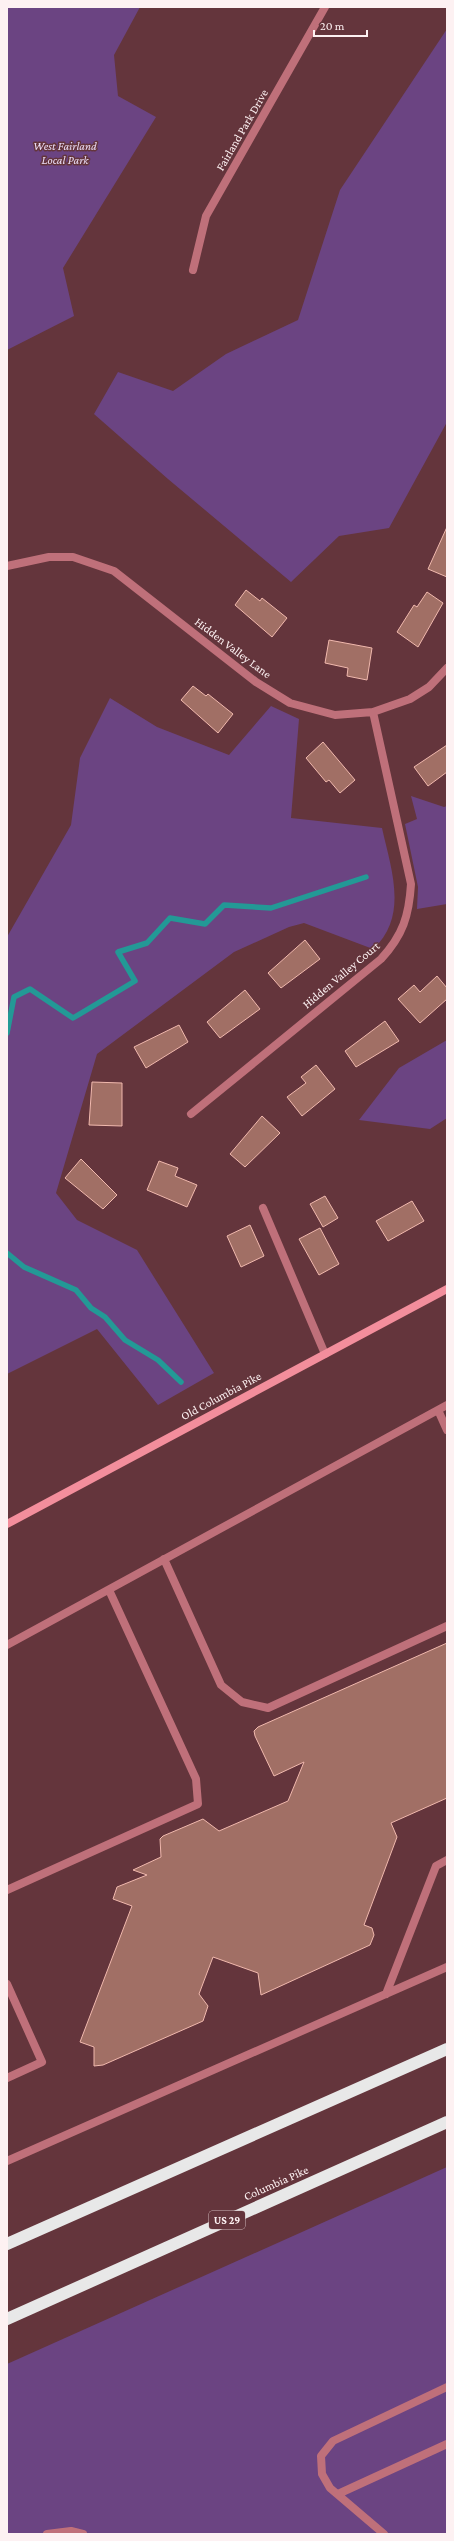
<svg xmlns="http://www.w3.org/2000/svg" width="454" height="2541" font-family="'Crimson Pro',serif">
<rect width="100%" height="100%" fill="#64353c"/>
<path fill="#6b4482" d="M7,7H140L114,55L118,96L156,117L63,268L74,316L7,350Z
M447,29V422L389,528L339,536L291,582L168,479L94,414L118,372L173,391L226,354L298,320L340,190Z
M110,698L157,727L229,755L271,706L299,719L291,818L382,828C391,869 409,916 373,949L304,923L289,927L234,952L97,1054L56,1193L77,1220L137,1250L214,1373L158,1405L97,1329L7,1374V937L71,825L80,758Z
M411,796L444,807L447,806V904L417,909L418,887L405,824L417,819Z
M447,1040V1118L430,1129L359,1120L399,1068Z
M447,2167V2534H7V2364Z"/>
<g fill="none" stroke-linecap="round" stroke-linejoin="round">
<path stroke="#239996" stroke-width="5.5" d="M7,1033L14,997L30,989L73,1018L135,981L118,952L147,943L170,918L205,924L224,905L271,908L366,877
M7,1253L24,1267L76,1290L91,1308L105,1317L125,1340L158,1360L181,1382"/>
</g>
<path fill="#a16f65" stroke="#f1b9ae" d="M447,527V577L428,569Z
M246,590L260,601L262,598L287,618L272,637L235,605Z
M427,592L443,603L418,647L397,632L414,605L417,607Z
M329,640L372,648L367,680L347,676L348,668L325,663Z
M193,686L206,696L208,694L233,714L218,733L181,700Z
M323,742L355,780L340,793L329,780L326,782L306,758Z
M447,745V772L428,786L414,767Z
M305,940L320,959L281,988L268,973Z
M437,976L447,988V999L420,1023L398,999L414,985L420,992Z
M245,990L260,1009L220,1038L207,1022Z
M385,1021L399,1041L356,1067L345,1051Z
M179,1025L188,1042L146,1068L134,1047Z
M316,1065L335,1089L302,1116L287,1097L306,1083L301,1077Z
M92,1082L122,1083V1126L89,1125Z
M262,1116L280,1133L245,1167L230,1154Z
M81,1159L117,1195L103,1209L65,1178Z
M159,1161L178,1168L175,1176L197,1185L187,1207L147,1190Z
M325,1196L338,1218L323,1227L310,1204Z
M412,1201L424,1221L388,1241L376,1221Z
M250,1225L264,1256L241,1267L227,1236Z
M320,1228L339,1264L319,1275L299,1239Z
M447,1643V1798L391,1823L397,1837L364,1925L372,1928L374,1935L370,1945L261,1995L258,1973L213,1957L199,1994L208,2006L203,2021L103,2065L94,2066V2047L80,2042L132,1906L113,1899L117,1887L147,1875L133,1870L161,1857L160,1839L163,1836L203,1819L219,1831L288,1801L304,1762L274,1776L255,1736L254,1731L258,1727Z"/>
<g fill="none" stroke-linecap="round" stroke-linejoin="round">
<path stroke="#bf707a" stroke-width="8" d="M263,1208L325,1354
M438,1410L447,1430
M164,1559L221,1685L242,1702L268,1708L447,1626
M7,1645L447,1405
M7,1890L198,1804L196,1779L109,1590
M7,1984L42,2062L7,2078
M386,1994L436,1866L447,1860
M7,2161L447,1967
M338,2494L447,2444
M47,2534L71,2531L83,2534
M384,2534L330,2488L322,2474L321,2456L333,2441L447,2387"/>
<path stroke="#bf707a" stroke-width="8" d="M193,270L206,216L325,7
M7,566L49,557H73L114,571L256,682L290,703L335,715L373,712L410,699L429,687L447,668
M191,1114L381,959C403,935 409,916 411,884L373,712"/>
<path stroke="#f38e9c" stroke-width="8" d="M7,1524L447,1289"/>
<path stroke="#e8e8e8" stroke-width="12" d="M7,2244L447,2049
M7,2319L447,2122"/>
</g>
<g text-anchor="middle" stroke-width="3" stroke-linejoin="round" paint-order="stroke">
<rect fill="#64353c" stroke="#cfb9bb" stroke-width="1" x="209" y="2211" width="36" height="18" rx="3"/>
<g font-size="11" font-weight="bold" fill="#fdf1f2">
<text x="227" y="2224">US 29</text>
</g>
<g font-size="12" fill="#fdf1f2" stroke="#64353c">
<text transform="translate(242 130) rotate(-60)" y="4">Fairland Park Drive</text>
<text transform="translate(233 648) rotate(37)" y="4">Hidden Valley Lane</text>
<text transform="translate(341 975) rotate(-40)" y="4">Hidden Valley Court</text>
<text transform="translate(221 1396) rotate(-28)" y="4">Old Columbia Pike</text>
<text transform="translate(276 2183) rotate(-24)" y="4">Columbia Pike</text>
</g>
<g font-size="12" font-style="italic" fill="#ecddf7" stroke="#64353c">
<text x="65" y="150">West Fairland<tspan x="65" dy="14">Local Park</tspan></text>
</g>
</g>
<rect width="454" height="2541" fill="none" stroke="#fdf1f2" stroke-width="16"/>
<path d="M314 30v6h53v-6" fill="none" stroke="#fdf1f2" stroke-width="2"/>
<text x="320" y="30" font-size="12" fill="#fdf1f2" stroke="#64353c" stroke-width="3" paint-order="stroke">20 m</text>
</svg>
